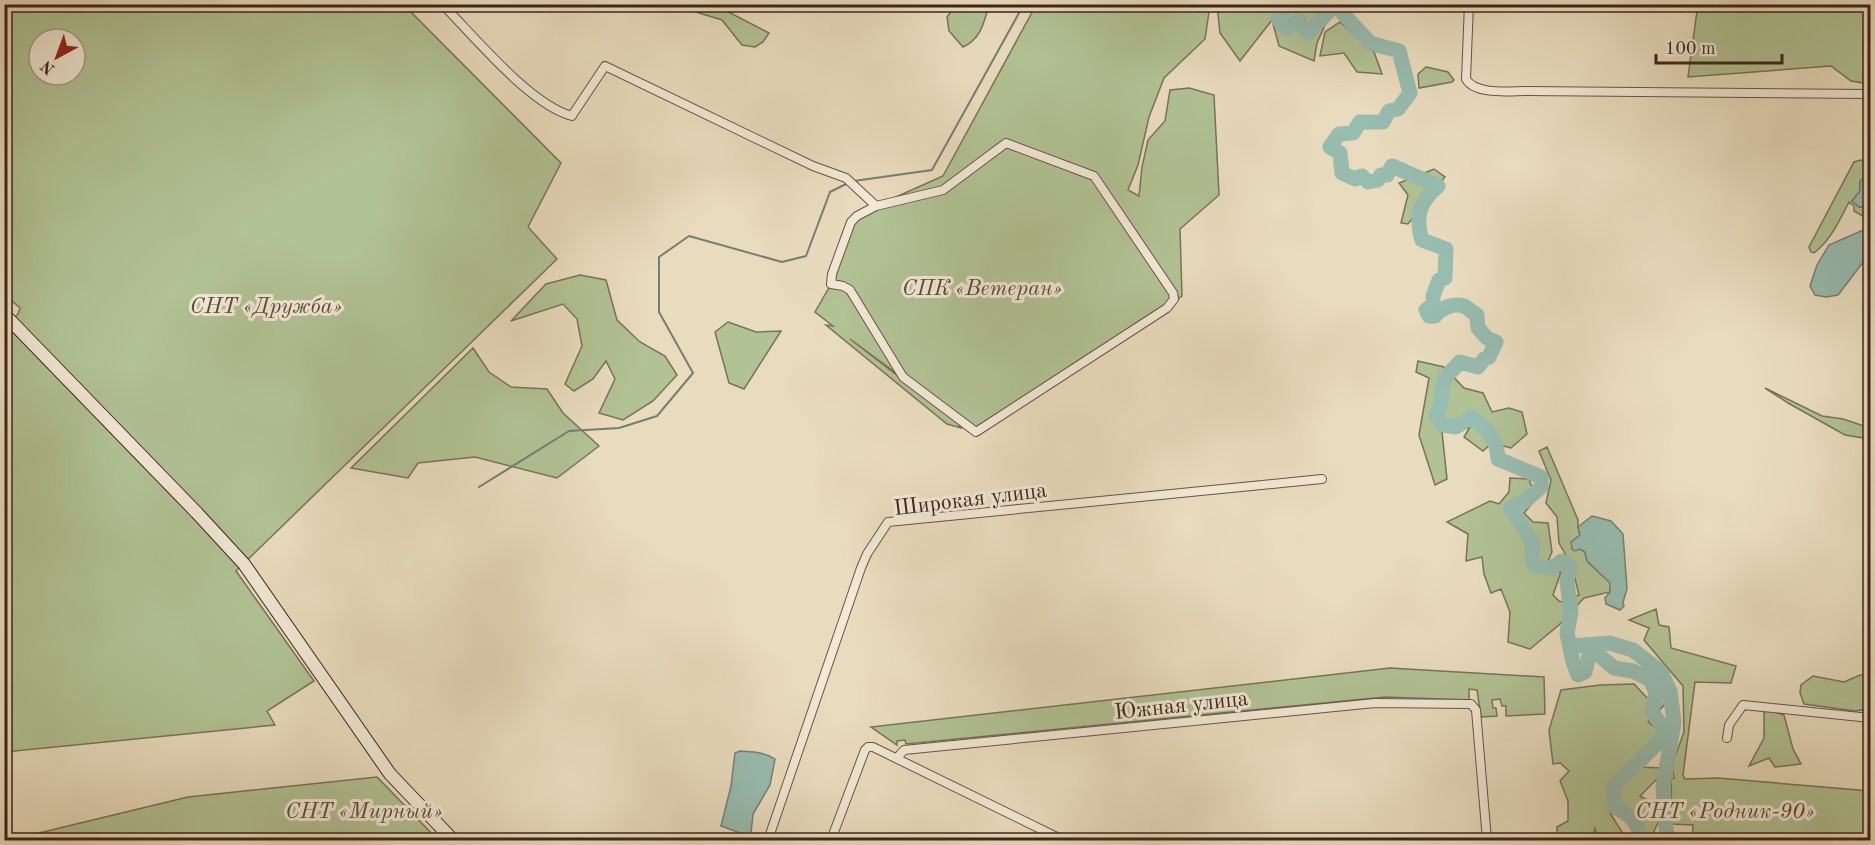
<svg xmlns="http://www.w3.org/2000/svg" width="1875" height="845" font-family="'Old Standard TT',serif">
<rect width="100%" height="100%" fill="#e9dcbe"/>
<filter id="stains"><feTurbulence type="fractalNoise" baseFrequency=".00333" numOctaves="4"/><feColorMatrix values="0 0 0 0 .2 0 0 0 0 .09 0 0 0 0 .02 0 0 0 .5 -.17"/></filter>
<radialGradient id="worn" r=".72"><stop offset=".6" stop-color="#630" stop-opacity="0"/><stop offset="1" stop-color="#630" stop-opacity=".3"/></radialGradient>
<path fill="#b1c295" stroke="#787358" stroke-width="1.5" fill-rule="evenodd" d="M1295,4L1301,8L1307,5H1334L1317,43L1314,61L1279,46L1272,20L1240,61L1220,33L1217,5Z
M1698,4L1870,5V84L1851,81L1831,66L1688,77Z
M4,5H404L561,163L528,227L557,259L236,571L314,681L267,711L275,725L5,752L4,326L18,314L20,308L12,301L5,291ZM39,39H75V75H39Z
M673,5H715L769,33L763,42L755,47L742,45L722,20Z
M956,5H989C984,22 981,39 963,47L949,31L947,17Z
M1036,5H1210L1205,39L1164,78L1149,117L1138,165L1128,190L1139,196L1142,167L1148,140L1165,121L1170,90L1189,88L1214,95L1219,195L1180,229L1182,296L1167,308L976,432L850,339L956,421L961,428L947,424L826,325L833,326L815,312L831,284L851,222L876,206L943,176Z
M1340,22L1374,52L1382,74L1357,72L1344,53L1320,56L1325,32Z
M1426,67L1448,72L1454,80L1452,82L1419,88L1418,74Z
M1861,160L1870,164V175L1860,181V191L1852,201L1859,207H1870V220L1854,211V206L1849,202C1839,221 1831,240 1814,253L1811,252L1809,247L1854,162Z
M1434,169L1445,177L1408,224L1401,223L1408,195L1399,183Z
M580,275L606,280L617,320L640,342L665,356L677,375L653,401L623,420L599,413L615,379L606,361L593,379L574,391L565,384L582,346L577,319L563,304L511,321L546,284Z
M728,322L756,332L781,331L744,389L729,383L715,332Z
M473,348L489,372L511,387L547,389L563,413L599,446L557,478L475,457L418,463L408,478L351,468Z
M1418,361L1444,367L1464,388L1483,393L1492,412L1509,408L1522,412L1527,434L1511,448L1492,443L1483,451L1464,437L1470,427L1442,432L1447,479L1435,485L1419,435L1429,378L1416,372Z
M1765,388L1822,416L1843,419L1870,428V439L1845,435L1788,403Z
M1547,447L1578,520V527L1580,535L1574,540L1580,549L1585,552L1587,561L1611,583L1610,592L1584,598L1559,625L1530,649L1508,642L1510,612L1501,589L1491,593L1484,574L1482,557L1466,561L1468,534L1447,522L1490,501L1499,504L1509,492L1510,478L1529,479L1536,499L1524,513L1533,522L1548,523L1552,552L1543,573L1561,572L1553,595L1560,602L1579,595L1572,566L1559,543L1557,517L1546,503L1551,480L1539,451Z
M1656,609L1659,625L1669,627L1671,648L1736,666L1731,683L1695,682L1683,775L1685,779L1718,778L1870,791V840H1692L1693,825L1672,824L1671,779L1674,778L1672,765L1684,732L1683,686L1644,640L1649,628L1629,620Z
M1390,668L1544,677L1545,714L1506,716V706H1502L1500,699L1492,700L1493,708H1496L1497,716L1481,717L1477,690L1469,689V700L1385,697L906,744L905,740L897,741V745L871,727Z
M1860,675H1870V709L1855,711L1804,704L1800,693L1801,685L1813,676L1844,682Z
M1659,678L1666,703L1648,722L1660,731L1608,785L1610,813L1627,840H1599L1595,828L1591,840H1557V827L1568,821V801L1560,781L1569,771L1560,763L1553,764L1549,730L1561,690L1600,685L1634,684L1648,699Z
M1764,709L1784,715L1793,749L1801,764L1775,767L1769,758L1749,766L1764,738Z
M1637,767L1662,768L1661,775L1640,796L1656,805L1660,819L1654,831L1659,840H1647L1635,827L1636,814L1616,800L1617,789Z
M377,777L438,840H10L188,797Z"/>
<path fill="#97bcb0" stroke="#747f74" stroke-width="1.5" d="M1867,175L1870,176V206L1859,207L1852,201L1860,191V181Z
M1863,230L1870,232V253L1838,295L1826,297L1815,295L1810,286L1817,265L1829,245Z
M1592,516L1611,521L1623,534L1627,589L1623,602L1624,606L1620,610L1606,604L1605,598L1610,592V583L1587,561L1585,552L1580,549L1575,551L1572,549L1571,542L1580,535L1578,527Z
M740,751C752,752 765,752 775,759L770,785L753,814L751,833L748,836L721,826L731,786L735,753Z"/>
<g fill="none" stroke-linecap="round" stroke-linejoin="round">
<path stroke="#747f74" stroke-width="2" d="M854,181L932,170L1024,4
M479,487L569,431L619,428L657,416L693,373L659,312V257L689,236L782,262L806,256L830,192L848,183"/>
<path stroke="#97bcb0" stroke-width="15" d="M1278,4L1283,10L1278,19L1286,29L1298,20L1308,33L1332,8L1337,7L1370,43L1399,51L1410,93L1398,109L1389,111L1383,122H1360L1353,133L1339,134L1330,147L1340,153L1342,173L1355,179L1362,176L1368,182L1378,180L1381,175H1387L1392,166L1438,186C1419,202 1415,217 1422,240L1446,249L1445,278L1439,280L1433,296V304L1426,310L1429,316H1435C1441,308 1453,303 1464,306C1468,308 1473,313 1477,315L1478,328L1487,338L1496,342L1489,357L1484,359L1478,367L1460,362L1444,379L1440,408L1436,415L1443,425L1456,427L1472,417C1488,430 1497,438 1498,459L1541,477V487L1524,502L1510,508L1533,543L1532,559L1535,566L1552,568L1562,561L1570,566L1567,582L1571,612L1567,633L1573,662L1578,675L1585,672L1590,652L1600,656L1614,668L1633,671L1651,680L1656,693L1652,711L1666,733C1650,753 1630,769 1613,787L1616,808C1630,814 1640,825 1641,840
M1571,646L1609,643L1633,650L1661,672L1670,691L1674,722L1663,787L1667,840"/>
<g stroke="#6a5243" stroke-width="10">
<path id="street" d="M442,4C474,36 530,105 572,116L573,114L605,66L813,166L846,178L876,206
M1469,4L1466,79C1475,95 1509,91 1526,91L1870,94
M1006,143L1094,176L1173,293L1174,299L1167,308L976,432L903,377L850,290L843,286L831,284L832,274L851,222L857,216L876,206L943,190Z
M1727,738L1729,725L1743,705L1870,718
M897,758L904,750L1375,703L1471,704L1476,710L1487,840
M768,840L861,568L867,554L888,522L1322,479
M831,840L865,750L868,747H873L1063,840"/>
</g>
<g stroke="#3f241a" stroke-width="14">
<path id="secondary" d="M4,314L197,513L244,564L390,774L453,840"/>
</g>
<use href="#street" stroke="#f1e8d5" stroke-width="8"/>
<use href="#secondary" stroke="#f1e8d5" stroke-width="12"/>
</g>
<g text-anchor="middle" stroke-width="6" stroke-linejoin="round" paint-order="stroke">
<g font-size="22" font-style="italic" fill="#5c4c39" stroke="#f1e8d5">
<text x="982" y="295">СПК «Ветеран»</text>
<text x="266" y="313">СНТ «Дружба»</text>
<text x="364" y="818">СНТ «Мирный»</text>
<text x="1725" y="818">СНТ «Родник-90»</text>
</g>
<g font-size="22" fill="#3f241a" stroke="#f1e8d5">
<text transform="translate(970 498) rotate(-7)" y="8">Широкая улица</text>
<text transform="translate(1181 704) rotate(-6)" y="8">Южная улица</text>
</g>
</g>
<rect width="1875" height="845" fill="none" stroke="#e9dcbe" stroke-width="24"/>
<rect x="6" y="6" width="1863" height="833" fill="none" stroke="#3f241a" stroke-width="3"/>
<rect x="12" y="12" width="1851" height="821" fill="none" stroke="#3f241a" stroke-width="1.5"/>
<g transform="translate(57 57) rotate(221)"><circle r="28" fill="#f1e8d5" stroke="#aa9a8a" stroke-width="1.5"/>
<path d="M0-4.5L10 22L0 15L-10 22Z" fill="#8f2418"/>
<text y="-9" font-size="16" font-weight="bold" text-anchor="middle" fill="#3f241a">N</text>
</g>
<path d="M1656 54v9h126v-9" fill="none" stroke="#3f241a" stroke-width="3"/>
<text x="1665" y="54" font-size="18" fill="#3f241a" stroke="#f1e8d5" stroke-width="4.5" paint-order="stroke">100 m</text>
<rect width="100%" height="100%" filter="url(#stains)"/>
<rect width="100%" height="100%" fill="url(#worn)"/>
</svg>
